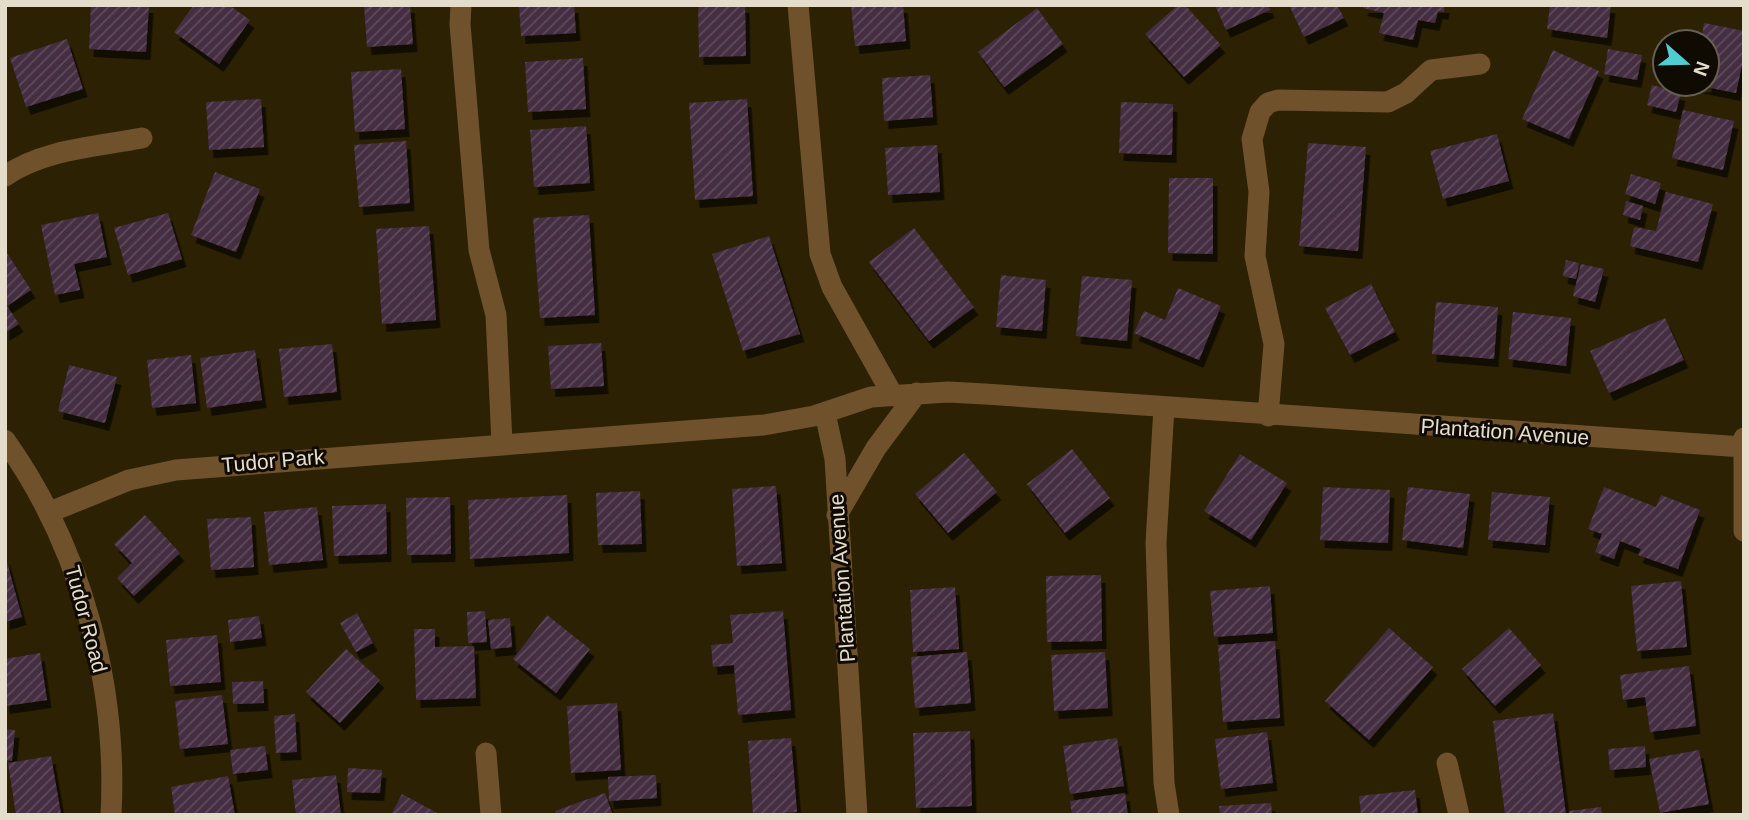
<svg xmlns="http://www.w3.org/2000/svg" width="1749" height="820" font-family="Arial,sans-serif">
<defs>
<pattern id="building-hatch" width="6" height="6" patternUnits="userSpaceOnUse" patternTransform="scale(1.75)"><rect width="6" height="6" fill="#442d42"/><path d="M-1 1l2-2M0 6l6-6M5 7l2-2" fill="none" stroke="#5f4b5c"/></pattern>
<filter id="shadow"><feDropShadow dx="4.5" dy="8" stdDeviation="0" flood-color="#0009"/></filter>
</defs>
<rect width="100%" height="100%" fill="#2c2103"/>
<path fill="url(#building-hatch)" filter="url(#shadow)" d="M91,5H149L146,52L89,49Z
M194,5H229L250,20L219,64L174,32Z
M364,5H410L413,44L367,47Z
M519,5H574L576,33L521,36Z
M698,5H745L746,56L699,57Z
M851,5H903L906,41L855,46Z
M1178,5H1185L1221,45L1184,77L1145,34Z
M1215,5H1268L1270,10L1226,30Z
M1289,5H1337L1344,18L1304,37Z
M1364,5H1445L1444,12L1438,11L1435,23L1418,20L1413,40L1379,33L1384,13L1363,8Z
M1550,5H1611L1607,38L1547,29Z
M1037,8L1063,44L1004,87L978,52Z
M1704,23L1744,31V55L1736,93L1696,85L1707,84V42H1701Z
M67,39L83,89L26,107L10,58Z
M1608,49L1642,55L1637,80L1604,74Z
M1553,50L1599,71L1569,139L1522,119Z
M583,58L586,109L528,112L525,62Z
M401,69L405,129L355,132L351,72Z
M930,75L933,117L884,121L882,78Z
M1652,85L1681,93L1676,112L1647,105Z
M261,99L264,147L209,150L206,102Z
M747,99L753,196L695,200L689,103Z
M1121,102L1173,104L1172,155L1119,153Z
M1683,110L1734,121L1723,170L1672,158Z
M586,126L590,183L534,187L530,130Z
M1497,134L1509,181L1443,199L1430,151Z
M406,141L410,203L359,207L354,145Z
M1308,143L1366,147L1358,251L1299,246Z
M937,145L940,192L888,195L885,148Z
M215,172L260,189L236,252L191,235Z
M1631,174L1661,183L1655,204L1625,194Z
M1169,178H1213V254L1168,253Z
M1666,192L1713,204L1698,262L1630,246L1634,227L1656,231Z
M1626,201L1643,206L1640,220L1623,215Z
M98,213L107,257L74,264L80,290L55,295L41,225Z
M168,213L182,259L128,275L114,228Z
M589,215L595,315L540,318L533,218Z
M429,226L436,320L382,324L376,229Z
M914,228L974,307L929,341L869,262Z
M769,236L800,334L743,351L712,254Z
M5,250L31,290L7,306L19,324L5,333Z
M1566,260L1579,263L1576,279L1563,276Z
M1581,264L1604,269L1595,302L1573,296Z
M1001,275L1046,280L1042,331L996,327Z
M1082,276L1132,280L1127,341L1076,336Z
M1371,284L1395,332L1350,355L1325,308Z
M1178,288L1221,306L1199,360L1134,333L1144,311L1165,320Z
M1436,302L1498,307L1494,359L1432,354Z
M1513,312L1571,318L1566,366L1508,359Z
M1665,318L1684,360L1609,393L1590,351Z
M601,343L604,386L551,389L548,346Z
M332,344L337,392L284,397L279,349Z
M255,350L262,400L207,408L200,358Z
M191,355L196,403L152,408L147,360Z
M69,365L117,377L105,423L58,411Z
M1072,449L1110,498L1065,533L1027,484Z
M964,453L997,492L948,533L915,494Z
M1240,454L1287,483L1251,540L1204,511Z
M776,486L782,563L737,566L732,489Z
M1323,487L1390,490L1388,543L1320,540Z
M1408,487L1470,494L1463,548L1402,540Z
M1604,487L1656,507L1661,495L1700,510L1678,569L1638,555L1641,549L1620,541L1614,559L1595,552L1602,534L1588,529Z
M640,491L642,544L598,545L596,493Z
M1492,492L1550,497L1545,545L1488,540Z
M567,495L569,553L470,559L468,500Z
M450,497L451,554L407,555L406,498Z
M386,504L387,554L334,556L332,506Z
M317,507L323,560L269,565L264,512Z
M145,515L180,553L134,596L117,578L132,563L114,544Z
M251,517L254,567L211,570L207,519Z
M5,555L22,617L5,622Z
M1101,575L1102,641L1047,642L1046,576Z
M1681,581L1687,647L1637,651L1631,586Z
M1270,586L1273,633L1214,637L1210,591Z
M955,587L959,649L913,652L910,590Z
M485,611L487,642L468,643L467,612Z
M783,611L791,710L738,715L734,665L713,667L711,645L733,643L730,615Z
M357,613L373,643L356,652L340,623Z
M547,615L590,649L556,693L513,659Z
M259,616L262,638L230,642L228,620Z
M510,618L512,647L491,649L488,620Z
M1389,628L1433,667L1369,740L1325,701Z
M1509,628L1541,665L1495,706L1462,669Z
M414,629H435V647L474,646L476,698L416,700Z
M217,635L221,682L170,686L166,640Z
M1275,641L1280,718L1223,722L1218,645Z
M346,649L380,680L340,723L306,692Z
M967,652L971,703L915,708L911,657Z
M1105,652L1108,708L1054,711L1051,655Z
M40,653L47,700L5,706V659Z
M1689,666L1696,726L1650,732L1645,697L1623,700L1620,675Z
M263,681L264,703L233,704L232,682Z
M222,695L228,744L180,749L175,701Z
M617,703L621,770L571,773L567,706Z
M1553,713L1566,815H1505L1493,721Z
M295,714L297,752L276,753L274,716Z
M5,729L15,730L12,761L5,760Z
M970,731L972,806L916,808L913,733Z
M1267,732L1273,783L1221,789L1215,739Z
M791,738L797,812L753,815L748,741Z
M1117,738L1124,786L1070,794L1063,746Z
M265,746L268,770L233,774L230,750Z
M1645,746L1646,767L1610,770L1608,749Z
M1699,750L1709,804L1660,813L1649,759Z
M51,756L61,814L16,815L8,763Z
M348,768L382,770L380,793L347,792Z
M336,775L341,815H296L292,780Z
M656,775L657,798L609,801L608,777Z
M228,776L235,815H175L171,787Z
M1415,790L1418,815H1361L1359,796Z
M605,793L613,815H557L555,811Z
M1125,793L1128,815H1072L1070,801Z
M402,794L441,815H391Z
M1271,803L1272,815H1220L1219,806Z
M1601,807L1602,815H1569V811Z"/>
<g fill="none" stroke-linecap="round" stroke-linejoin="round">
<path stroke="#6f512b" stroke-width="21" d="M461,5L460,24L479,250L496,315L502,443
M798,5L820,254L832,287L892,394
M5,176C44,149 96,147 142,138
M1164,407L1156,543L1164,783L1169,815
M825,413L835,459L857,815
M1268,416L1274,344L1255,256L1259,192L1252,139L1260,112L1268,103L1278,100L1388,102L1406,93L1431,70L1480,64
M1744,438V531
M5,440C81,547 118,684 111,815
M50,512L129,480L176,470L764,425L814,416L871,397L948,392L985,394L1743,447
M837,515L876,448L917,393
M486,753L491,815
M1447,763L1459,815"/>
</g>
<g text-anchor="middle" stroke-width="6" stroke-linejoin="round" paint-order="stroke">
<g font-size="21" fill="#e4ddcc" stroke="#100b02">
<text transform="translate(1505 432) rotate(4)" y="7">Plantation Avenue</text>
<text transform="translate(273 461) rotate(-5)" y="7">Tudor Park</text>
<text transform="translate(842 578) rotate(-94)" y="7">Plantation Avenue</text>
<text transform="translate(86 619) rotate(75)" y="7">Tudor Road</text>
</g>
</g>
<rect width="1749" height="820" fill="none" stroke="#e4ddcc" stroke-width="14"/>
<g transform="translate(1686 63) rotate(110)"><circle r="33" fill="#100b02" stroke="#655f53" stroke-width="2"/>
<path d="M0-5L12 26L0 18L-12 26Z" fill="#51ccd3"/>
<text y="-10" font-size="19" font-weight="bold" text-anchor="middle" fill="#e4ddcc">N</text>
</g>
</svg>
